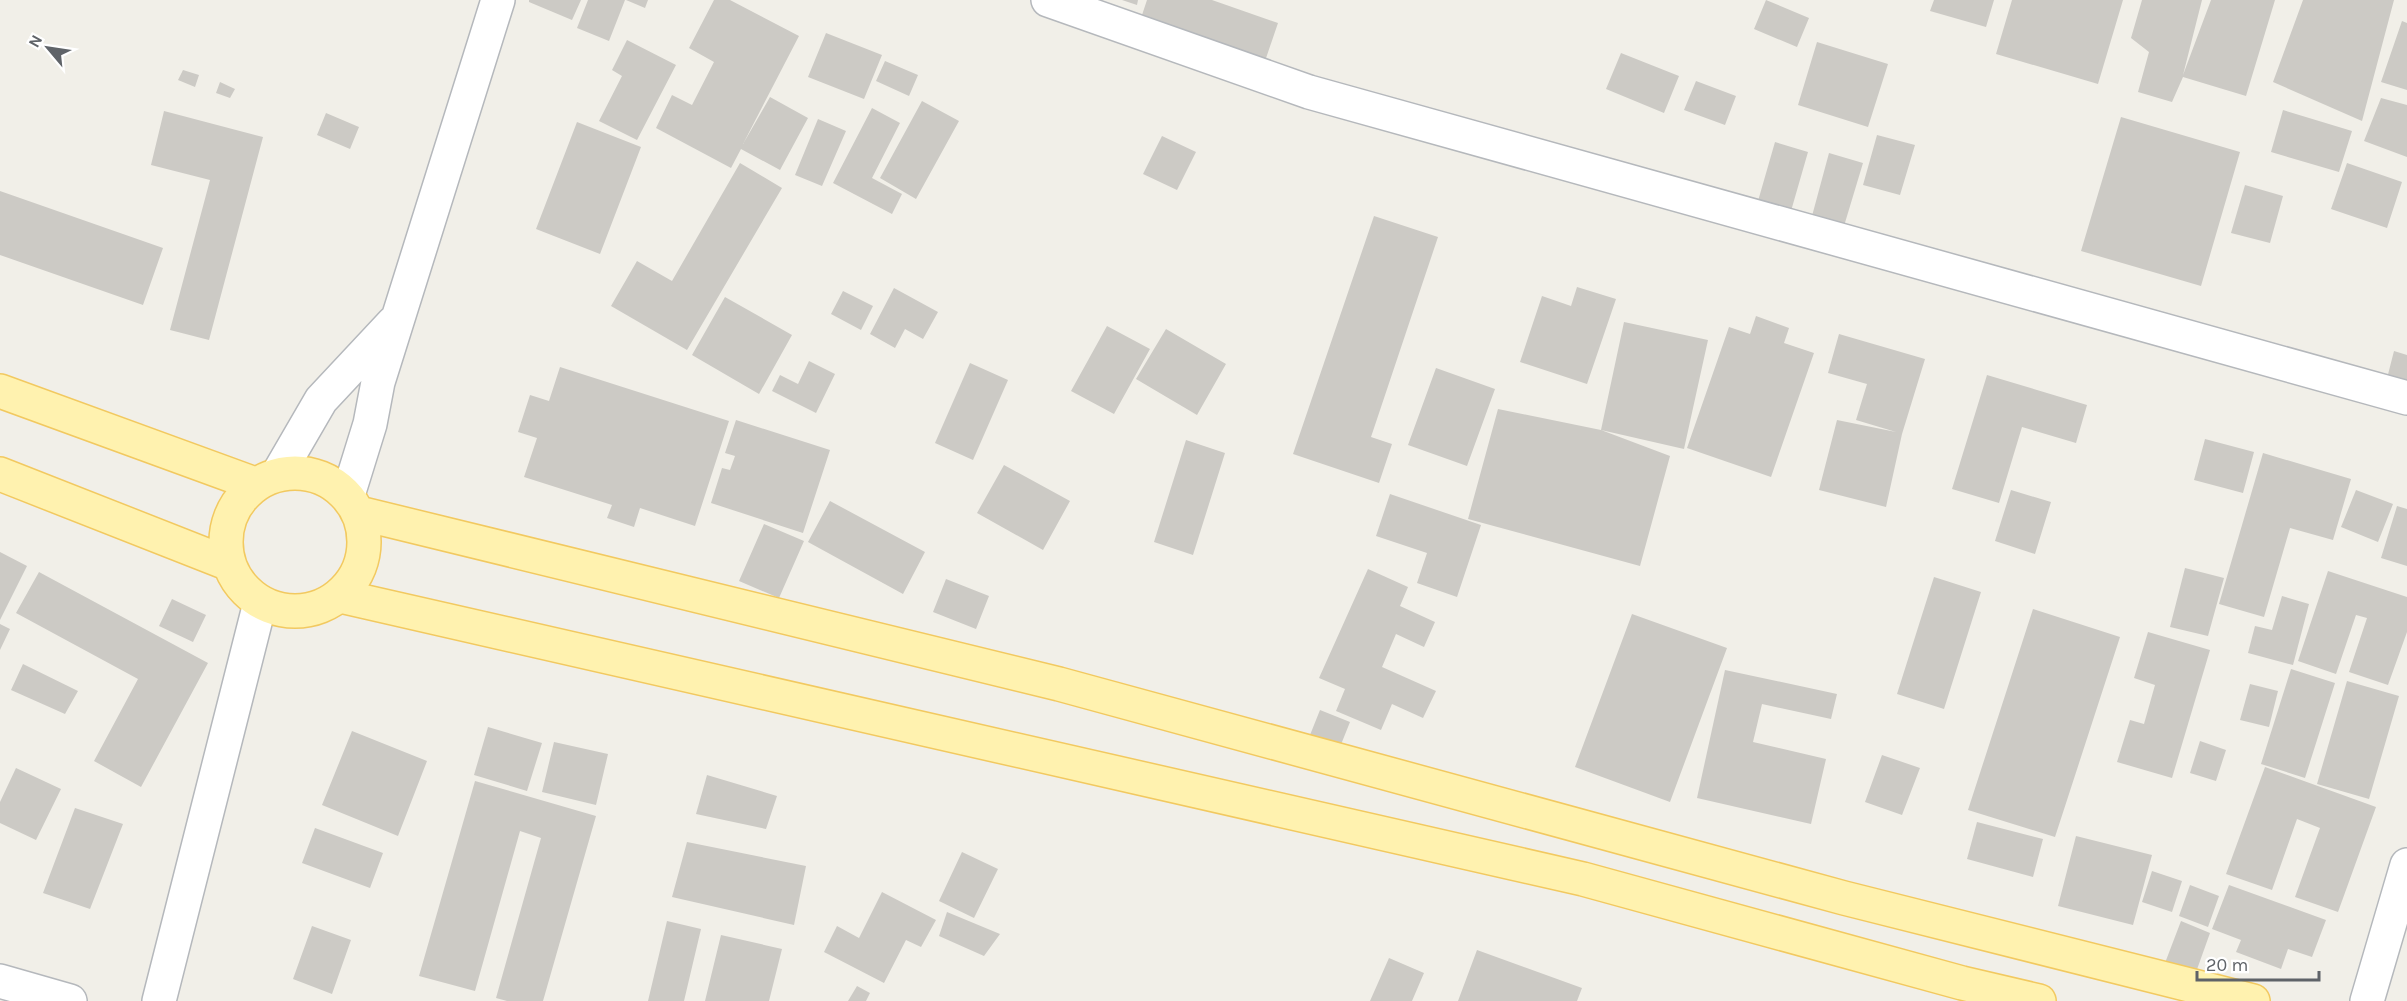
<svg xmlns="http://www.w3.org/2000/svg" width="2407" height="1001" font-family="Karla,sans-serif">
<rect width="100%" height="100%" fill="#f1efe8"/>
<path fill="#cccac5" d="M529,0H581L572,20L529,2Z
M588,0H625L609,41L577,28Z
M626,0H648L645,8Z
M714,0H730L799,36L743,144L770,97L808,118L780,170L741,149L731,168L656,128L672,95L692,105L714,62L689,48Z
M1122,0H1138L1137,5Z
M1147,0H1212L1278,23L1263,67L1139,24Z
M1766,0L1809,18L1797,47L1754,29Z
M1934,0H1994L1986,27L1930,11Z
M2012,0H2123L2098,84L1996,54Z
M2142,0H2202L2183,75L2211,0H2275L2246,96L2183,77L2172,102L2138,92L2149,52L2131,38Z
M2303,0H2394L2362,121L2273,82Z
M2402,21L2407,23V90L2381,82Z
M826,33L882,55L864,99L808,77Z
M627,40L676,65L637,140L599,121L622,76L612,70Z
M1817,42L1888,64L1868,127L1798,105Z
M1621,53L1679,76L1664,113L1606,89Z
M885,61L918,75L909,96L876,81Z
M183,70L199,75L195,87L178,80Z
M1696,81L1736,96L1725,125L1684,110Z
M220,82L235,89L230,98L216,93Z
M2381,98L2407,105V157L2364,141Z
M922,101L959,121L916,199L880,178Z
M872,108L900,123L872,178L902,194L892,214L833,183Z
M2283,110L2352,131L2339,172L2271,152Z
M164,111L263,137L209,340L170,330L210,180L151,165Z
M326,113L359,127L350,149L317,135Z
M2121,117L2240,152L2201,286L2081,251Z
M818,119L846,131L822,186L795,175Z
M577,122L641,147L600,254L536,229Z
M1877,135L1915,145L1900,195L1863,185Z
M1162,136L1196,152L1177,190L1143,174Z
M1775,142L1808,152L1791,211L1758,201Z
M1829,153L1863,163L1844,226L1812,216Z
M740,163L782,188L687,350L611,306L637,261L672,281Z
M2347,163L2402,182L2387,228L2331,209Z
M2245,185L2283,196L2270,243L2231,233Z
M0,191L163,248L143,305L0,255Z
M1374,216L1438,237L1371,437L1392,444L1379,483L1293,454Z
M1577,287L1616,299L1587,384L1520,362L1542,296L1571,306Z
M894,288L938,312L923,339L905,329L895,348L870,334Z
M843,291L873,306L861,330L831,314Z
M725,297L792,335L759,394L692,355Z
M1756,316L1789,328L1784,343L1814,353L1771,477L1687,448L1729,327L1750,334Z
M1624,322L1708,340L1684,449L1601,430Z
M1107,326L1150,349L1114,414L1071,391Z
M1166,329L1226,364L1197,415L1136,379Z
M1839,334L1925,359L1902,434L1886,507L1819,490L1837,420L1896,432L1856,420L1867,384L1828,373Z
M2394,351L2407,355V396L2384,390Z
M809,361L835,374L816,413L772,391L780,375L798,384Z
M970,363L1008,380L973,460L935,443Z
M560,367L729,421L695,526L640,508L634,527L607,518L612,505L524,477L537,438L518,432L530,395L549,401Z
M1436,368L1495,389L1467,466L1408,445Z
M1987,375L2087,405L2076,443L2022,427L1999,503L1952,489Z
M1498,409L1601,430L1670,456L1640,566L1468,519Z
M736,420L830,450L803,533L711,503L722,468L730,470L735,456L725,453Z
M2205,439L2254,452L2243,493L2194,480Z
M1186,440L1225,453L1193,555L1154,542Z
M2263,453L2351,479L2333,540L2290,528L2264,617L2219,604Z
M1004,465L1070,501L1043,550L977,513Z
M2011,490L2051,502L2035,554L1995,541Z
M2356,490L2393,504L2378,542L2341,527Z
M1390,494L1481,525L1457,597L1417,583L1427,553L1376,536Z
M830,501L925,552L903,594L808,542Z
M2397,506L2407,509V566L2381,558Z
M764,524L804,541L779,598L739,581Z
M0,552L27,566L0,620Z
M2185,568L2224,578L2208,636L2170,627Z
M1368,569L1408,587L1400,606L1435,622L1424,647L1396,634L1382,667L1436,691L1423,718L1392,704L1381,730L1336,711L1345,689L1319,678Z
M2328,571L2407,597V632L2388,685L2349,672L2367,618L2356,615L2336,674L2298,661Z
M39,572L208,663L141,787L94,761L138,679L16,613Z
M1934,577L1981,592L1944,709L1897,694Z
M946,579L989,596L976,629L933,612Z
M2282,596L2309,604L2293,665L2248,653L2255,626L2272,630Z
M172,599L206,615L193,642L159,626Z
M2033,609L2120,637L2055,837L1968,810Z
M1632,614L1727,648L1670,802L1575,767Z
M0,624L10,629L0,650Z
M2148,632L2210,650L2172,778L2117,762L2130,720L2144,724L2155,685L2134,678Z
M23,664L78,691L65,714L11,690Z
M2291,669L2335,683L2305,778L2261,764Z
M1725,670L1837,694L1831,719L1762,704L1753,742L1826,759L1811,824L1697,798Z
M2347,681L2399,696L2369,799L2317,784Z
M2250,684L2278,691L2269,727L2240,720Z
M1320,710L1350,722L1338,752L1308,740Z
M488,727L542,743L527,791L474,775Z
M352,731L427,761L398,836L322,805Z
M2200,741L2226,750L2216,781L2190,773Z
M554,742L608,754L596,805L542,792Z
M1882,755L1920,768L1902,815L1865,802Z
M2265,767L2376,807L2338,912L2295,897L2320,828L2297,819L2272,890L2226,874Z
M16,768L61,789L36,840L0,823V802Z
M707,775L777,796L766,829L696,814Z
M475,781L596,816L543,1001H507L496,998L541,838L520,831L475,991L419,976Z
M75,808L123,824L90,909L43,893Z
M1977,822L2043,839L2033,877L1967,859Z
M315,828L383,853L370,888L302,863Z
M2076,836L2152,855L2133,925L2058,906Z
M687,842L806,866L794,925L672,897Z
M962,852L998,869L974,918L939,901Z
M2152,871L2182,881L2172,912L2142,902Z
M2190,885L2219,896L2208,927L2179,916Z
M2229,885L2326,920L2312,957L2288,949L2281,969L2236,952L2241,940L2212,929Z
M882,892L936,920L921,947L906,940L884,983L824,952L837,926L859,938Z
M947,912L1000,934L984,956L939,936Z
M667,921L701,929L684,1001H648Z
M2181,921L2210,933L2195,975L2165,963Z
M312,926L351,940L332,994L293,979Z
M721,935L782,949L769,1001H705Z
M1477,950L1582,988L1577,1001H1458Z
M1389,958L1424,973L1412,1001H1370Z
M857,986L870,993L866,1001H848Z"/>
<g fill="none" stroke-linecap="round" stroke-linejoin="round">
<g stroke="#b5b8bc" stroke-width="36">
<path id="minor" d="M1048,0L1309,92L2407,398
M278,474L321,400L393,323
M348,495L370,424L378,382L498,0
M0,981L70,1001
M159,1001L260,603
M2367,1001L2407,865"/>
</g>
<g stroke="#f2c960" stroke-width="36">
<path id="major" d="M0,391L255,484
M226 542a69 69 0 1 1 138 0a69 69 0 1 1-138 0Z
M0,474L229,564
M359,513L1059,684L1844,898L2253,1001
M340,596L1583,879L1962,983L2039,1001"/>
</g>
<use href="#minor" stroke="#fff" stroke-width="33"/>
<use href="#major" stroke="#fff2af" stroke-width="33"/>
</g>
<g transform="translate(48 48) rotate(299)" stroke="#ffffff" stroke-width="4.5" paint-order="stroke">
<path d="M0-4.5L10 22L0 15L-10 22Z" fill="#5f6368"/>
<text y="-9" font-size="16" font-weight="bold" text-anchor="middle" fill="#5f6368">N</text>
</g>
<path d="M2197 971v9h122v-9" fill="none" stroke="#5f6368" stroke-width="3"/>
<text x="2206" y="971" font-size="18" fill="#5f6368" stroke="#ffffff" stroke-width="4.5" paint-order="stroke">20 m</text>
</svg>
